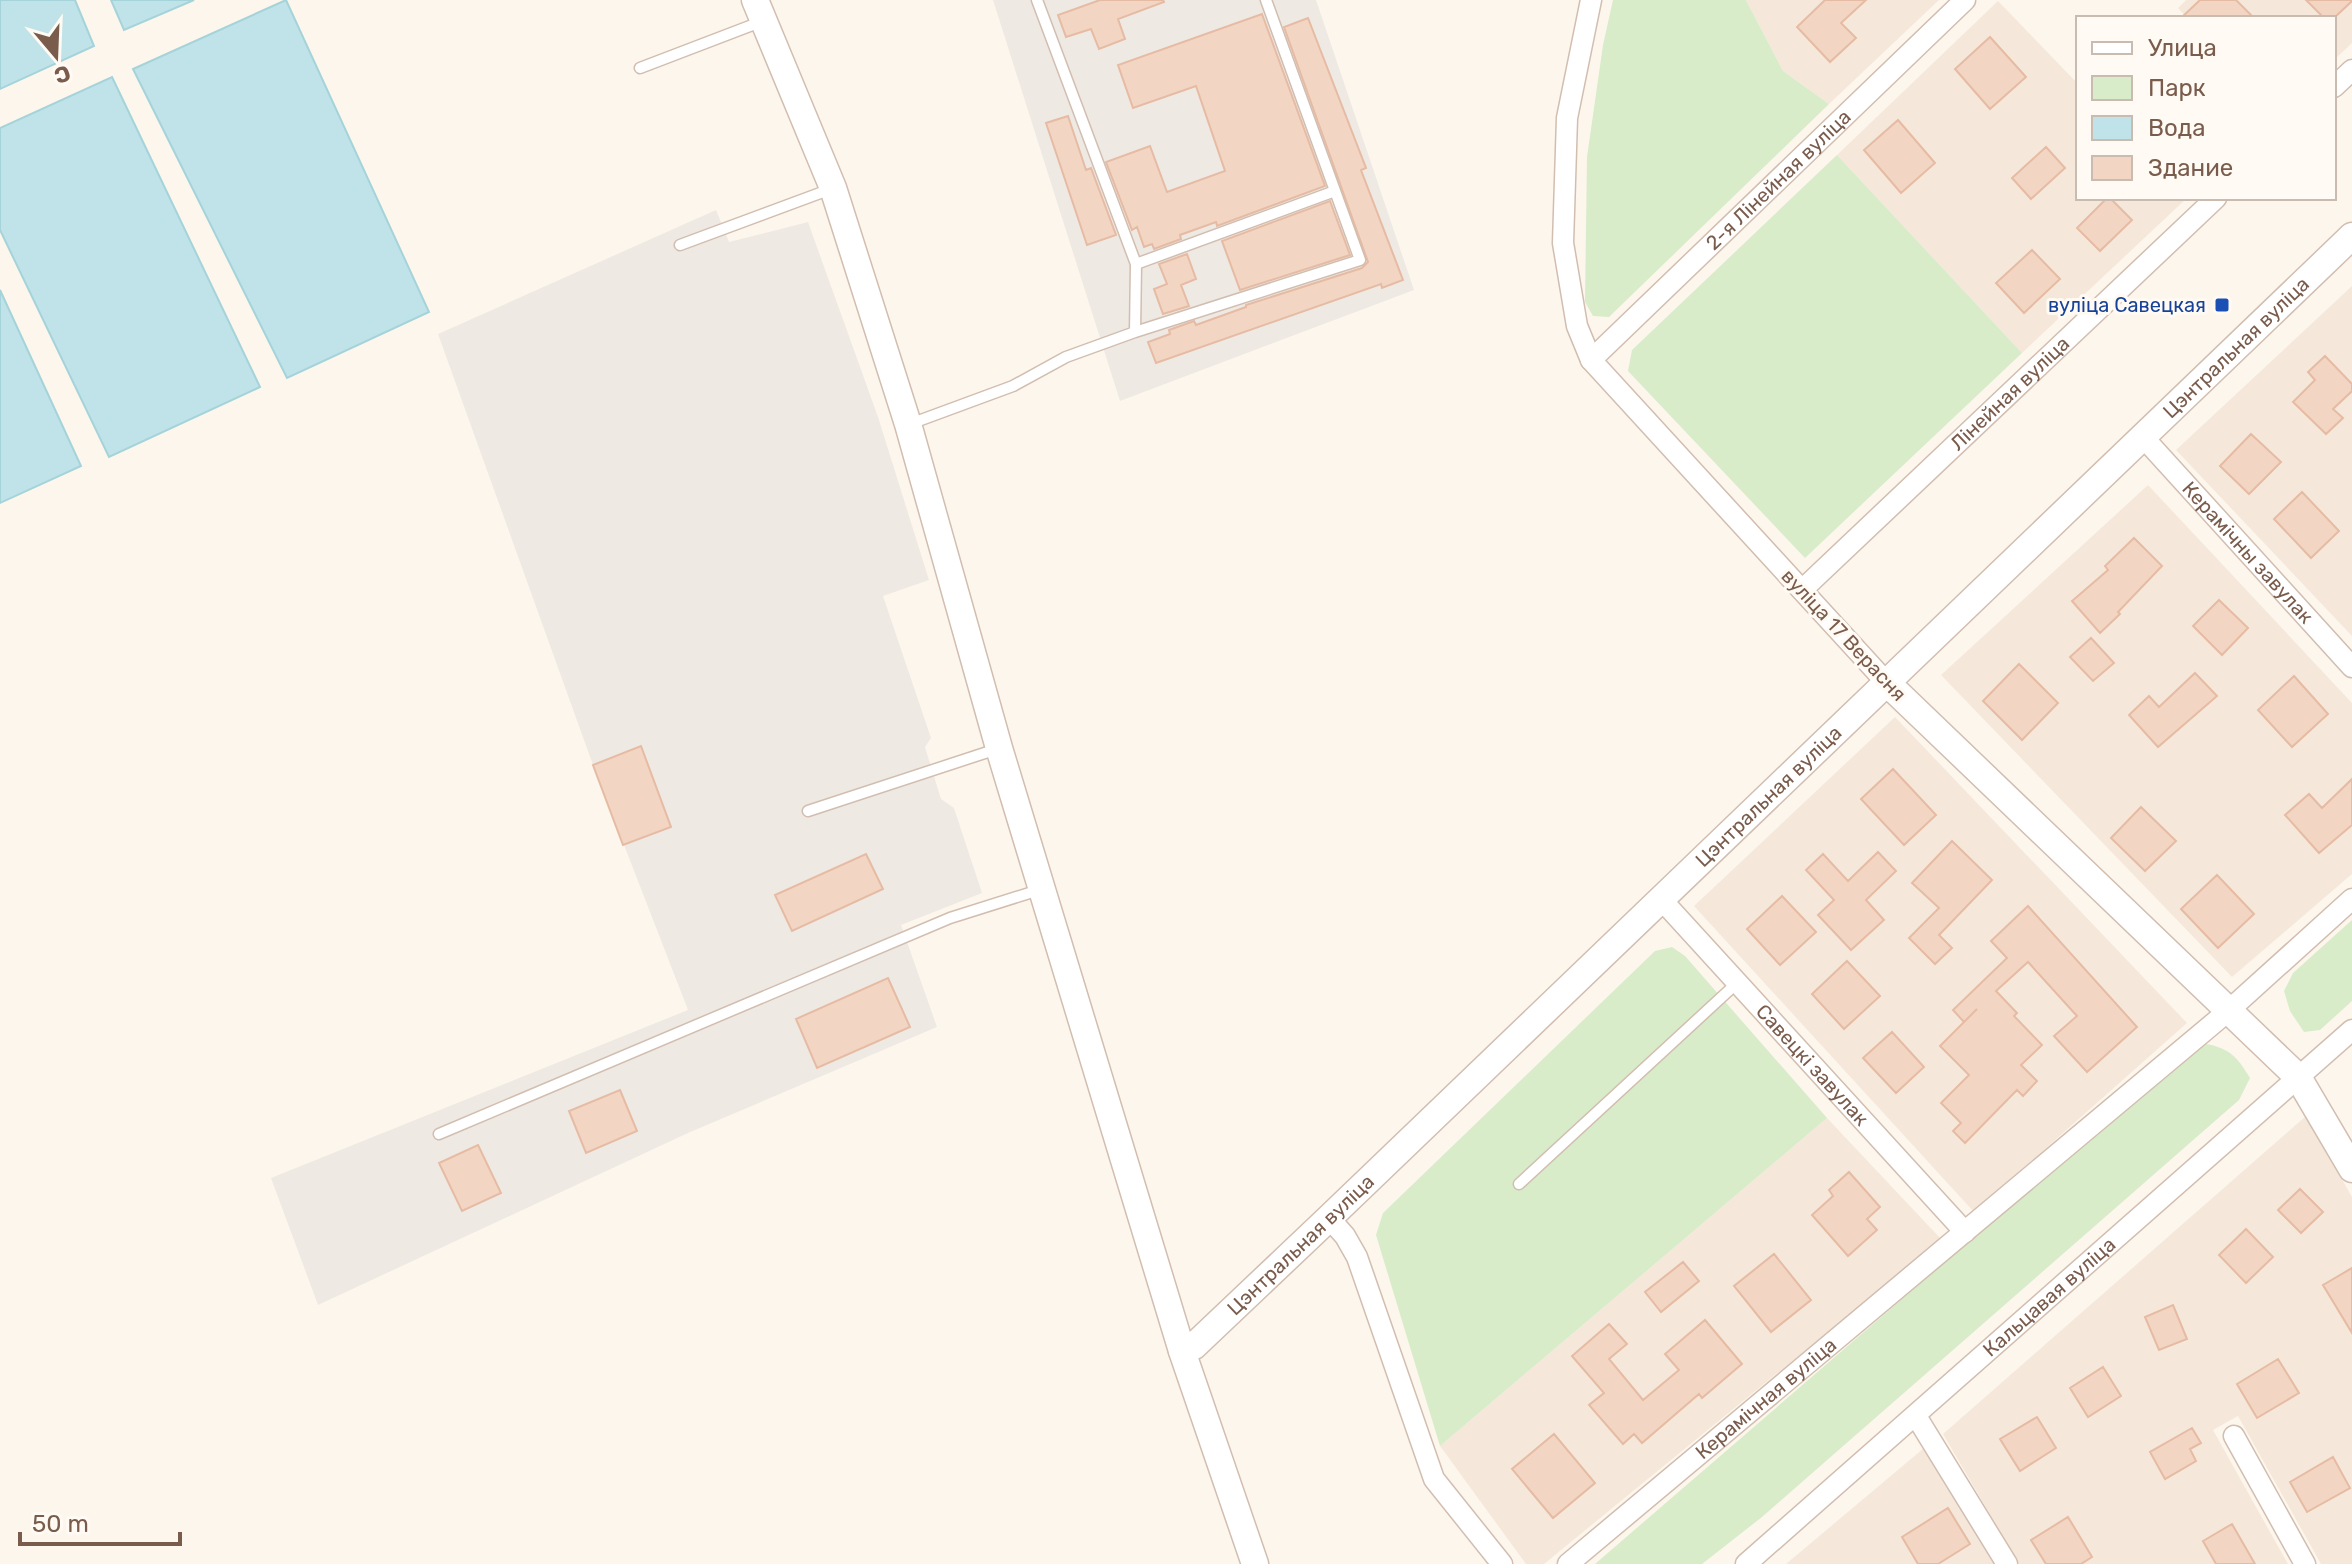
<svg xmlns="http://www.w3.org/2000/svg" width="2352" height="1564" font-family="Rubik,sans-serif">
<rect width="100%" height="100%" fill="#fdf6ec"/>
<path fill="#f5e8da" d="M1746,0H1939L1829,104L1783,71Z
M2186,0H2352V43L2334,60V18H2187L2178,8Z
M1998,1L2078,84V198H2187L2022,353L1837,155Z
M2352,286V636L2176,450Z
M2148,485L2352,703V874L2232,977L1941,675Z
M1895,717L2187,1023L1974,1212L1694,906Z
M2306,1116L2352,1197V1564H2321L2238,1416L2213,1430L2288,1564H2019L1943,1434Z
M1827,1118L1941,1239L1544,1564H1526L1440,1446Z
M1924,1448L1995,1564H1786Z"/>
<path fill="#efe9e4" d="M993,0H1316L1414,290L1120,401Z
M716,210L729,242L808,222L878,417L929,580L883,596L931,738L925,747L941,799L954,808L982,893L901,925L937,1027L688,1133L318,1305L271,1178L688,1010L593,765L438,334Z"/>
<path fill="#d8ecc9" d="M1613,0H1746L1783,71L1829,104L1609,317L1593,316L1585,302L1587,157L1603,45Z
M1837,155L2022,353L1805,558L1628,371L1632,350Z
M2352,920V1001L2320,1030L2304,1032L2290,1011L2284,991L2293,973Z
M1672,947L1685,956L1827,1118L1440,1446L1376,1235L1383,1213L1655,951Z
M2206,1044C2230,1048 2238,1058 2250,1078L2239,1100L1762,1517L1702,1564H1595L1952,1256Z"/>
<path fill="#bfe3e8" stroke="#a5d3da" stroke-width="2" d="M0,0H75L94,46L0,89Z
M111,0H194L124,30Z
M286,0L429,312L287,378L133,69Z
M112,77L260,387L109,457L0,230V128Z
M0,290L81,466L0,503Z"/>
<path fill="#f3d5c3" stroke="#e6bba3" stroke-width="2" d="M1100,0H1163L1164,2L1118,19L1125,39L1099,49L1091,29L1066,37L1058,15Z
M1825,0H1866L1841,23L1856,38L1830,62L1797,27Z
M2200,0H2236L2254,18H2181Z
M2306,0H2352V1L2334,18H2324Z
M1262,14L1325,186L1217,226L1216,222L1180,235L1181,239L1154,249L1152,244L1144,247L1137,227L1132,230L1106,162L1150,146L1167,192L1225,171L1196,86L1133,108L1118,65Z
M1308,18L1366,168L1361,170L1403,280L1382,288L1381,284L1156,363L1148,342L1170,334L1169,330L1194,321L1196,325L1246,307V305L1362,268L1368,262L1284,27Z
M1990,37L2026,77L1990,109L1955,69Z
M1068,116L1086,170L1091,168L1116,235L1087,245L1046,123Z
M1898,120L1935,163L1901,193L1864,150Z
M2046,147L2065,168L2031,199L2012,178Z
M2107,198H2110L2132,220L2100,251L2077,228Z
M1330,201L1350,255L1240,290L1222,241Z
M2032,250L2060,279L2024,313L1996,283Z
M1187,254L1196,279L1181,285L1189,306L1163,314L1154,289L1167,284L1159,264Z
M2325,356L2352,384V391L2333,409L2343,418L2326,434L2293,402L2315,380L2308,372Z
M2251,434L2281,462L2249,494L2220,466Z
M2302,492L2339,531L2311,558L2274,519Z
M2134,538L2162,566L2118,612L2120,614L2100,633L2072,601L2108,570L2105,566Z
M2219,600L2248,628L2222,655L2193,626Z
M2091,638L2114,663L2093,681L2070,657Z
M2019,664L2058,703L2022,740L1983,701Z
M2195,673L2217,696L2158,747L2129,715L2149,696L2159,707Z
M2294,676L2328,714L2292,747L2258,710Z
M641,746L671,827L623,845L593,765Z
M1893,769L1936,815L1904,845L1861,799Z
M2352,779V825L2319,853L2285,815L2309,794L2322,808Z
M2141,807L2176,841L2145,871L2111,838Z
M1952,841L1992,880L1939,935L1952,948L1935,964L1909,938L1939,908L1912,883Z
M1878,852L1896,871L1866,900L1884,920L1851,950L1818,915L1834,900L1806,870L1823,854L1848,881Z
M866,854L883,889L792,931L775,895Z
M2217,875L2254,914L2218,948L2181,909Z
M1782,896L1816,932L1780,965L1747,929Z
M2028,906L2137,1027L2087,1072L2054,1036L2077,1016L2028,962L1996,991L2017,1013L2014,1016L2042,1045L2021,1065L2037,1081L2023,1096L2017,1090L1965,1143L1953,1131L1961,1123L1941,1103L1969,1075L1940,1046L1977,1009L1964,1022L1953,1010L2007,958L1991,941Z
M1847,961L1880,996L1844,1029L1812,994Z
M888,978L910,1027L817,1068L796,1019Z
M1892,1032L1924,1067L1896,1093L1863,1058Z
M620,1090L637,1131L586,1153L569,1111Z
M478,1145L501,1193L462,1211L439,1163Z
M1849,1172L1880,1207L1867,1219L1877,1230L1848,1256L1812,1215L1833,1196L1829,1190Z
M2300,1189L2323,1212L2301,1233L2278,1210Z
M2246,1229L2273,1257L2246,1283L2219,1255Z
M1774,1254L1811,1300L1771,1332L1734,1286Z
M1683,1262L1699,1281L1661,1312L1645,1292Z
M2352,1268V1333L2323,1285Z
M2173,1305L2187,1339L2159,1350L2145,1317Z
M1705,1320L1742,1364L1702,1398L1699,1394L1642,1443L1634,1434L1623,1444L1589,1405L1604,1393L1572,1356L1609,1324L1627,1344L1609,1359L1643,1400L1679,1370L1665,1354Z
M2278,1359L2299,1393L2257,1418L2237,1384Z
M2103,1367L2121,1396L2088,1417L2070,1388Z
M2037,1417L2056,1448L2020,1471L2000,1439Z
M2192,1428L2201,1443L2190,1449L2196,1461L2165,1479L2150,1452Z
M1554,1434L1595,1483L1553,1518L1512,1469Z
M2333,1457L2350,1488L2307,1512L2290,1482Z
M1948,1508L1970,1544L1938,1564H1918L1902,1537Z
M2068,1517L2092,1557L2081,1564H2046L2031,1540Z
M2232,1524L2255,1564H2216L2203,1541Z"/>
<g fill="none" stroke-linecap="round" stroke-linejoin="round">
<g stroke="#d1beb0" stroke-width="13">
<path id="service" d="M1037,0L1136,264
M640,68L763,21
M680,245L831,189
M1135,332L1136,264L1335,191
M910,424L1013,386L1066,357L1135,332L1360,260L1266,0
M808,811L997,749
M439,1134L950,918L1039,890
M1519,1184L1737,983"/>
</g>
<g stroke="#d1beb0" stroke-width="23">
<g id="minor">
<path d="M1591,0L1567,118L1563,243L1577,326L1591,360L1886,682"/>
<path d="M2334,87L2352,70"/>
<path id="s1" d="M1591,360L1965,0"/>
<path id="s2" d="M2143,437L2352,667"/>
<path id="s3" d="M1802,590L2216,198"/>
<path id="s4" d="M1660,898L1965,1232"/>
<path d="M1329,1218L1345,1236L1357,1257L1434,1479L1502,1564"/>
<path d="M1916,1416L2007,1564"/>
<path d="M2234,1436L2305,1564"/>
<path id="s5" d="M1568,1564L2227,1012L2352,899"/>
<path id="s6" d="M1746,1564L2352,1030"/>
</g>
</g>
<g stroke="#d1beb0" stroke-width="29">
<g id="tertiary">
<path d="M755,0L833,188L908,424L999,748L1182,1351L1255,1564"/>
<path d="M1886,682L2298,1077L2352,1169"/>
<path id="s7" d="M1182,1351L1194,1346L1329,1218L2352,236"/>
</g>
</g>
<use href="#service" stroke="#fff" stroke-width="10"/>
<use href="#minor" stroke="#fff" stroke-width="20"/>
<use href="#tertiary" stroke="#fff" stroke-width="26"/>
</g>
<rect fill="#1a4fb4" stroke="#fffaf3" stroke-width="3" x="2214" y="297" width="16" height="16" rx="4"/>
<g text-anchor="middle" stroke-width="6" stroke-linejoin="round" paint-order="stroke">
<g font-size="20" fill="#7a5c4d" stroke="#fffaf3">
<text dy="7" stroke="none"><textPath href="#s1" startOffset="260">2-я Лінейная вуліца</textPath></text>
<text dy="7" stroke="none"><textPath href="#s7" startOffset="1456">Цэнтральная вуліца</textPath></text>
<text dy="7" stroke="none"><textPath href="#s3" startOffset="286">Лінейная вуліца</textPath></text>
<text dy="7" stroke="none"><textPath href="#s2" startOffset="156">Керамічны завулак</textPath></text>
<text transform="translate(1844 635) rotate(47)" y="7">вуліца 17 Верасня</text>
<text dy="7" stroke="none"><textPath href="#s7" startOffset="808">Цэнтральная вуліца</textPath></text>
<text dy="7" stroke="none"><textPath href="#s4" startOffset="226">Савецкі завулак</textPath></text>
<text dy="7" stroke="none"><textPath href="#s7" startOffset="160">Цэнтральная вуліца</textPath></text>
<text dy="7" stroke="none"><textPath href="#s6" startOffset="404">Кальцавая вуліца</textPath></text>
<text dy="7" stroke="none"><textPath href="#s5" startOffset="258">Керамічная вуліца</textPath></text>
</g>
<g font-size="20" fill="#164399" stroke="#fffaf3" text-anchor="end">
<text x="2206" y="312">вуліца Савецкая</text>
</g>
</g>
<rect x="2076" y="16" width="260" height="184" fill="#fffaf3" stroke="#cabbb1" stroke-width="2"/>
<rect x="2092" y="42" width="40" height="12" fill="#ffffff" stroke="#cabbb1" stroke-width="2"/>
<text x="2148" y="56" font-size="24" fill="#7a5c4d">Улица</text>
<rect x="2092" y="76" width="40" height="24" fill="#d8ecc9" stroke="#cabbb1" stroke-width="2"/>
<text x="2148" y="96" font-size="24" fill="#7a5c4d">Парк</text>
<rect x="2092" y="116" width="40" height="24" fill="#bfe3e8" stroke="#cabbb1" stroke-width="2"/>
<text x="2148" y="136" font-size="24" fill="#7a5c4d">Вода</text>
<rect x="2092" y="156" width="40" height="24" fill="#f3d5c3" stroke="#cabbb1" stroke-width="2"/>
<text x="2148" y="176" font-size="24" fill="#7a5c4d">Здание</text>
<g transform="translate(56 56) rotate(161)" stroke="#fffaf3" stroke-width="6" paint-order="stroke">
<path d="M0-6L14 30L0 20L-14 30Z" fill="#7a5c4d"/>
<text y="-12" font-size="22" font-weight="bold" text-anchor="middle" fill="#7a5c4d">С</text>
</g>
<path d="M20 1532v12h160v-12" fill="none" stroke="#7a5c4d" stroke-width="4"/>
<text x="32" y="1532" font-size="24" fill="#7a5c4d" stroke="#fffaf3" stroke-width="6" paint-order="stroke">50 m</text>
</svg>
